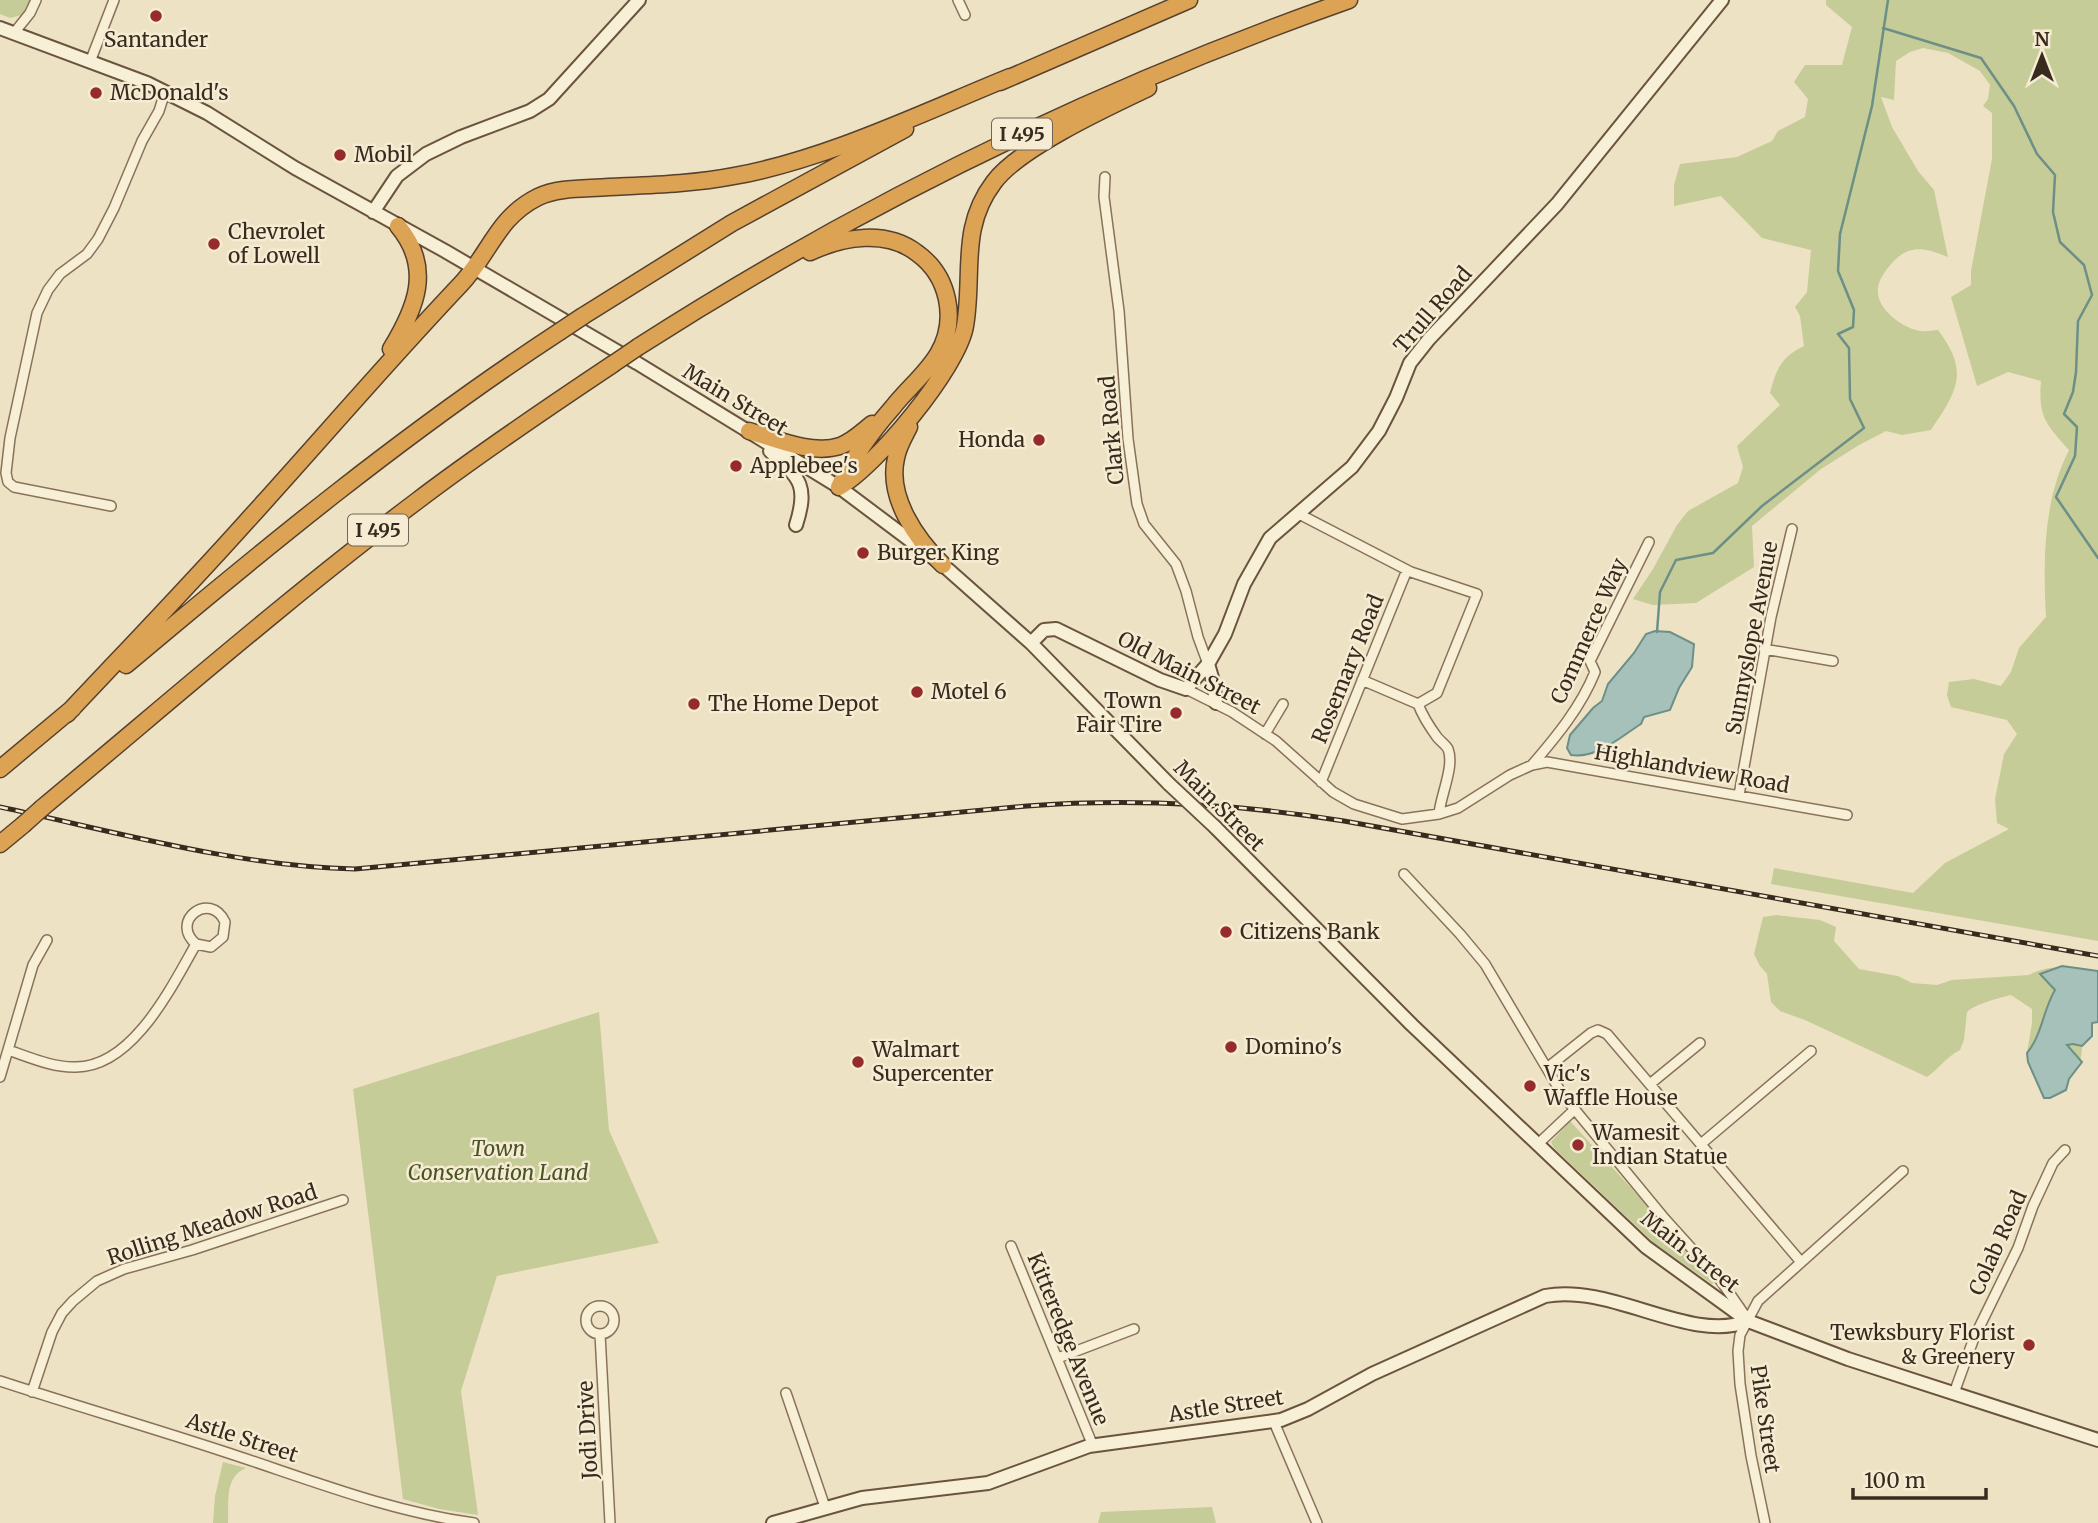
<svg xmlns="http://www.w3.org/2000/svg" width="2098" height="1523" font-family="Merriweather,serif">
<rect width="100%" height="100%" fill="#eee2c4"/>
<path fill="#c5cc97" d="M0,0H35L30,13L10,18L0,14Z
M1826,0H2098V941L1771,884L1774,868L1913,893L1945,863L2009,829L1997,823L1995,799L2004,754L2017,734L2007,720L1951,707L1947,695L1949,682L1974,679L2001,686L2011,672L2019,648L2046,617C2043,561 2043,501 2069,450C2046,424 2038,417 2041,381L2008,372L1977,386L1951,297L1971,285V271L1992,159V113L1983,106L1988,99L1990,85L1980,71L1948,53L1923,48L1910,52L1896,61L1894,100L1881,97L1892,127L1918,171L1934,190L1948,257C1921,246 1906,244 1887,269C1881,277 1877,284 1878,294C1880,312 1905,329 1921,331C1926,332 1933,330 1938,330C1970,372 1957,391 1931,430L1902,435L1886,431L1859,445L1821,469L1752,526L1754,567L1696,603L1653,605L1633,599L1653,569L1677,525L1688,511L1738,483L1743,467L1737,446L1780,405L1770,393C1776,370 1781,357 1804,346L1800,316L1795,307L1807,292L1811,250L1762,238L1721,196L1674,206V185L1680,164L1737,157L1772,141L1778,131L1805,117L1808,99L1794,82L1805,65H1842L1852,27L1826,5Z
M1776,915L1820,920L1836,927L1834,941L1859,969L1898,976L1912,983L1937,985L1952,980L2029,975C2051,963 2074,968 2098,971V1022L2092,1023V1036L2082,1046C2082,1069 2071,1070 2066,1090L2050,1098L2027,1053L2032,1023V1009L2011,995C1999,998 1975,1004 1967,1012L1964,1040L1960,1050C1946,1057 1940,1068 1927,1077L1805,1020L1780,1011L1771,1002L1767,974L1760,966L1754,954L1763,917Z
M599,1012L609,1130L659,1243L497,1276L461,1391L478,1515L439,1509L403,1499L353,1089Z
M1570,1121L1715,1280L1712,1284L1653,1242L1554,1148L1551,1142Z
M223,1462L246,1468C224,1477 229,1503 228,1523H213L215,1496Z
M1212,1507L1216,1523H1098L1101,1512Z"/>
<path fill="#a6c1b9" stroke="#6c8f87" stroke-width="2" d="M1655,631L1670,632L1694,644L1692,667L1679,688L1670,710L1644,717L1641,724C1620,737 1597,759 1571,755L1567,748L1570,735L1593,708L1602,701L1608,684L1634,653L1646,634Z
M2062,966L2098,971V1022L2092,1023V1036L2082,1046L2073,1044L2067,1045L2082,1062L2069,1079L2066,1090L2050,1098H2044L2028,1062L2027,1053C2042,1035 2043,1010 2055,990L2040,974Z"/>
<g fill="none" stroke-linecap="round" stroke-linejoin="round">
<path stroke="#6c8f87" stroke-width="2.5" d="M1883,28L1981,58L2014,106L2037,154L2055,175L2053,212L2060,242L2084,265L2092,295L2078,321L2076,372L2073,392L2064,414L2077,427L2075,456L2056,497L2098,558
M1657,632L1660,592L1676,560L1713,553L1762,506L1864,428L1850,399L1849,348L1838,334L1853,327L1854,310L1838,271L1840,234L1872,106L1888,0"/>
<g stroke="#88735a" stroke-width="12">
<path id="street" d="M958,0L965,15
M14,33L30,13L36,0
M90,62L114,0
M1105,177L1104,197L1119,311L1128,439L1137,504L1144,524L1176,564L1186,591L1198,637L1208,664
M111,506L14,487L8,482L6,473L10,438L37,313L48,290L60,274L87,254L98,239L114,208L142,141L159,111L165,92
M1297,513L1411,572L1477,594L1437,693L1418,704
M1764,649L1833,661
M1362,680L1418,704
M1186,689L1232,712L1276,741L1333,792L1354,804L1402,819L1439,814L1458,808L1510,775L1532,765L1547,762L1847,815
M1418,704C1423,717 1429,726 1437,737C1440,741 1446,745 1448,749C1455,766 1440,797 1439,814
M1265,734L1283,704
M1532,765C1556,737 1581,707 1595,672L1590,661L1649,542
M1321,782L1407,570
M1739,795L1771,617L1792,529
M1404,874L1460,934L1485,964L1562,1094L1665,1219L1721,1281L1746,1317
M8,1050C29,1057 53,1068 76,1067C133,1067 172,986 196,944C169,921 210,890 225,922L223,937L211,947L196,944
M1547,1068L1591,1033L1598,1030L1607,1034L1801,1262
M0,1077L33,965L47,940
M1650,1084L1700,1043
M1539,1143L1574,1110
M1701,1144L1811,1051
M1011,1246L1093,1446
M586 1320a14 14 0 1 1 28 0a14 14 0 1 1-28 0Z
M600,1334L610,1523
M1058,1358L1134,1329
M0,1381C73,1405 146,1426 219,1450C303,1477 386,1511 474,1523
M32,1392L52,1332L62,1313L73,1301L97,1281L124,1269L192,1250L343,1200
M786,1393L825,1507
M1954,1393L1974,1338L2018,1248L2033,1206L2053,1163L2065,1150
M1274,1422L1317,1523
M1765,1523L1751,1456L1740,1384L1738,1351L1740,1335L1758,1301L1903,1171"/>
</g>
<g stroke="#6a543d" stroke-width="16">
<path id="secondary" d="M0,28L147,83L207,113L295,168L445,251L637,363L839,487L943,565L1031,643L1169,784
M373,212L397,176L426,154L461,137L530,111L549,99L639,0
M770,451C799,478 809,484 796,525
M1031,643L1044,630L1056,629L1160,680L1186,689L1208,664L1225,634L1244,584L1270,538L1352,467L1379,431L1396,398L1410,363L1429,339L1557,204L1722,0
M1208,664L1213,681L1216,703
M1215,827L1412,1025L1646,1247L1748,1321L1848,1359L2098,1440
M773,1523L862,1498L988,1483L1089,1446L1281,1420L1308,1409L1372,1374L1545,1296C1612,1283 1690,1344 1748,1321"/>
</g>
<g stroke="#56412e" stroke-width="19">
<path id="highway" d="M1000,82L1189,0
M810,252C843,237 886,229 917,253C949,276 958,320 938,354C926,374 907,389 893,407C872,431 852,458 839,487
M583,316L732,223L905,129
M638,347C861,204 1099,88 1349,0
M391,349C416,308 433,268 398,226
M909,427C904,437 898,447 896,458C887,497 916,539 943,565
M749,431C776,439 812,455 840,446C852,442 862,432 872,424
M839,487C875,467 958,368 965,326C974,274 959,228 994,182C1019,148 1108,107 1148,88
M126,665C265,548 406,432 559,332
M67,714C127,650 188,587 247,521C318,443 387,362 460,285C490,254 496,218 538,197C559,187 586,189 609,187C650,185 693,184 734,176C825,160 924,112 1010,77
M0,769L73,708
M42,808C166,705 288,598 417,501C480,453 547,408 613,364
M0,844L23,825"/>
</g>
<use href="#street" stroke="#f8efd7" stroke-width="9"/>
<use href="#secondary" stroke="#f8efd7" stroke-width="12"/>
<use href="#highway" stroke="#dca355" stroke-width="16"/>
<g stroke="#382b1e" stroke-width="5">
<path id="rail" d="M0,807C117,832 235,866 355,869L1027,806C1134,798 1239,804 1344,821L2098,956"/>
</g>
<use href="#rail" stroke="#f5ecd3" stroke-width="2.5" stroke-dasharray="8" stroke-linecap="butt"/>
<g stroke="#6a543d" stroke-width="16" stroke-linecap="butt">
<path id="secondary-bridge" d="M1169,784L1215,827"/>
</g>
<g stroke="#56412e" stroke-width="19" stroke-linecap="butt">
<path id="highway-bridge" d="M559,332L583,316
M613,364L638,347
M23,825L42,808"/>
</g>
<use href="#secondary-bridge" stroke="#f8efd7" stroke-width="12"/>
<use href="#highway-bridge" stroke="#dca355" stroke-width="16"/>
</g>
<g fill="#962b2b" stroke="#f5ecd3" stroke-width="2.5">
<circle cx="156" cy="16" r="7"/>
<circle cx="96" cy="93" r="7"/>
<circle cx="340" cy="155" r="7"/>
<circle cx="214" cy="244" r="7"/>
<circle cx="1039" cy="440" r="7"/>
<circle cx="736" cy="466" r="7"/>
<circle cx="863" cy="553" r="7"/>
<circle cx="917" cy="692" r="7"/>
<circle cx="694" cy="704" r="7"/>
<circle cx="1176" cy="713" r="7"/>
<circle cx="1226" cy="932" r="7"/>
<circle cx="1231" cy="1047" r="7"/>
<circle cx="858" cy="1062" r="7"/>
<circle cx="1530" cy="1086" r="7"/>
<circle cx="1578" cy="1145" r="7"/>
<circle cx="2029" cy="1345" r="7"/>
</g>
<g text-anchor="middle" stroke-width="5" stroke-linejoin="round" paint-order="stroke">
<g fill="#f5ecd3" stroke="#716554" stroke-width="2">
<rect x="992" y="118.5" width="60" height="31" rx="5"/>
<rect x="348" y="514.5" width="60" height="31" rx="5"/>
</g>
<g font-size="19" font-weight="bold" fill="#382b1e">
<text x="1022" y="141">I 495</text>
<text x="378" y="537">I 495</text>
</g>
<g font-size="21" fill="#382b1e" stroke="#f5ecd3" text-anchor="start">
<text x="156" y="47" text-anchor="middle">Santander</text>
<text x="110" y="100">McDonald's</text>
<text x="354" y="162">Mobil</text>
<text x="228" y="239">Chevrolet<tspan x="228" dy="24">of Lowell</tspan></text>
<text x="1025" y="447" text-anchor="end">Honda</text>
<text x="750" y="473">Applebee's</text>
<text x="877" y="560">Burger King</text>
<text x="931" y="699">Motel 6</text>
<text x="1162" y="708" text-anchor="end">Town<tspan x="1162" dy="24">Fair Tire</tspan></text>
<text x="708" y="711">The Home Depot</text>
<text x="1240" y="939">Citizens Bank</text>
<text x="1245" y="1054">Domino's</text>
<text x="872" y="1057">Walmart<tspan x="872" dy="24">Supercenter</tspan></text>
<text x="1544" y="1081">Vic's<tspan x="1544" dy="24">Waffle House</tspan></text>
<text x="1592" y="1140">Wamesit<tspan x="1592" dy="24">Indian Statue</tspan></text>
<text x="2015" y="1340" text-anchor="end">Tewksbury Florist<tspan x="2015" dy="24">&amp; Greenery</tspan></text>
</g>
<g font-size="21" fill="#382b1e" stroke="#f5ecd3">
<text transform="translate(1433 310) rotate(-49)" y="7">Trull Road</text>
<text transform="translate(735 400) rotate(31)" y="7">Main Street</text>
<text transform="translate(1112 430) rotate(-95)" y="7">Clark Road</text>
<text transform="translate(1589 631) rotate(-66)" y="7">Commerce Way</text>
<text transform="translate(1752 638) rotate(-79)" y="7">Sunnyslope Avenue</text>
<text transform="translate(1348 669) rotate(-68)" y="7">Rosemary Road</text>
<text transform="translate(1189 673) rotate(27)" y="7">Old Main Street</text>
<text transform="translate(1692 769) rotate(10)" y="7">Highlandview Road</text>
<text transform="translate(1219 806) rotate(45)" y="7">Main Street</text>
<text transform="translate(212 1225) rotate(-18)" y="7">Rolling Meadow Road</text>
<text transform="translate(1998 1243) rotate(-66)" y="7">Colab Road</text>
<text transform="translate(1690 1252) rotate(38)" y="7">Main Street</text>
<text transform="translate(1068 1339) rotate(68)" y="7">Kitteredge Avenue</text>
<text transform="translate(1226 1406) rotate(-9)" y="7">Astle Street</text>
<text transform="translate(1765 1419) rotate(82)" y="7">Pike Street</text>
<text transform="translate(588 1430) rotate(-93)" y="7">Jodi Drive</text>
<text transform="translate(242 1438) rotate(18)" y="7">Astle Street</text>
</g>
<g font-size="21" font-style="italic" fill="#485425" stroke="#f5ecd3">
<text x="498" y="1156">Town<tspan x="498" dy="24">Conservation Land</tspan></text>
</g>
</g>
<g transform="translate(2042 56)" stroke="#f5ecd3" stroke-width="5" paint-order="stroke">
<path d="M0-5L12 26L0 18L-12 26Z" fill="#382b1e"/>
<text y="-10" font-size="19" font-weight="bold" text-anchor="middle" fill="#382b1e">N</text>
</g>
<path d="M1853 1488v10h133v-10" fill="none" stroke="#382b1e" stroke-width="3.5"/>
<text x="1864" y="1488" font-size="21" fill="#382b1e" stroke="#f5ecd3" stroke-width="5" paint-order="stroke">100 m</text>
</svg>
